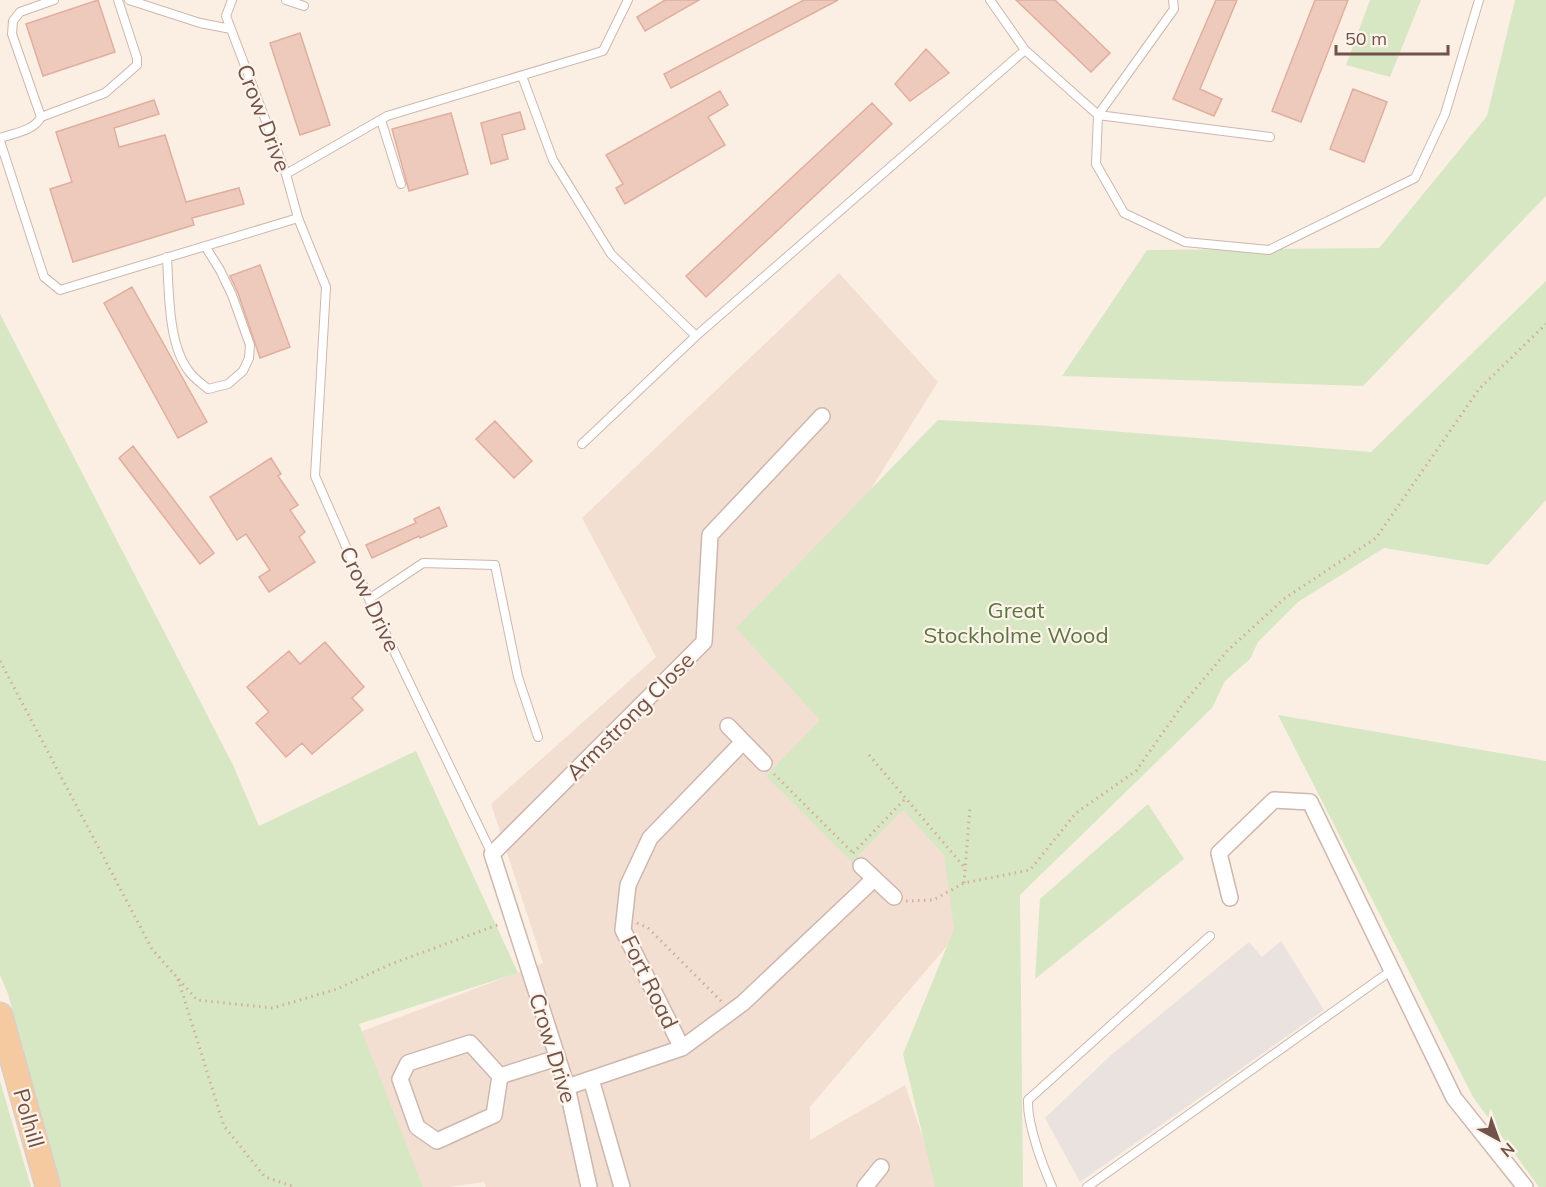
<svg xmlns="http://www.w3.org/2000/svg" width="1546" height="1187" font-family="Mulish,sans-serif">
<rect width="100%" height="100%" fill="#fbefe3"/>
<path fill="#f2dfd2" d="M839,273L938,382L770,650L987,899L810,1107V1140L905,1085L940,1187H486L484,1182L449,1187H403L347,1037L543,963L491,804L656,657L582,518Z"/>
<path fill="#eae2de" d="M1281,941L1324,1010L1080,1182L1045,1118L1110,1056L1249,942L1262,957Z"/>
<path fill="#d7e7c3" d="M1370,0H1421L1390,77L1346,65Z
M1515,0H1546V196L1363,386L1062,376L1147,250L1379,248L1487,116Z
M1546,281V500L1488,565L1384,548L1298,602L1258,642L1250,659L1225,681L1212,708L1020,895L1023,1187H935L903,1054L954,929L944,855L903,810L852,862L766,776L820,720L736,628L938,420L1036,425L1371,452Z
M0,314L233,765L259,826L416,751L518,973L359,1024L423,1187H62L8,994L0,975Z
M1278,715L1546,761V1187H1539L1473,1097Z
M1148,804L1184,859L1035,979L1040,899Z
M0,1081L31,1187H0Z"/>
<path fill="#eecabd" stroke="#e0ae9e" stroke-width="1.5" d="M98,0L115,52L43,76L26,24Z
M665,0H699L645,31L637,17Z
M804,0H838L671,88L664,74Z
M1016,0H1055L1110,53L1091,72Z
M1216,0H1237L1200,89L1222,99L1214,116L1173,99Z
M1315,0H1348L1301,122L1272,111Z
M300,33L330,125L300,135L270,43Z
M926,49L949,73L910,101L895,84Z
M1353,89L1387,102L1364,162L1330,149Z
M720,91L728,105L708,117L725,145L625,204L616,188L623,184L606,155Z
M154,100L159,114L114,128L119,147L165,135L186,202L239,188L244,204L192,218L194,225L73,262L50,189L72,182L56,132Z
M872,103L892,124L706,297L686,276Z
M520,112L525,129L502,135L508,159L491,164L481,123Z
M451,113L468,174L409,191L392,129Z
M260,265L290,347L260,358L238,293L230,276Z
M132,287L207,422L178,438L104,303Z
M495,421L532,461L514,478L476,439Z
M133,446L214,553L200,564L119,458Z
M271,458L281,474L278,476L298,505L290,510L305,532L299,537L315,562L269,592L259,577L270,570L246,534L237,540L210,497Z
M439,507L447,526L420,538L419,536L372,558L366,545L416,523L414,519Z
M325,642L364,687L352,698L363,710L312,754L302,743L286,757L256,723L269,712L247,687L289,651L300,664Z"/>
<g fill="none" stroke-linecap="round" stroke-linejoin="round">
<g stroke="#cdb7ae" stroke-width="10">
<path id="service" d="M129,0L200,23L231,29
M232,0L226,16L286,174L298,218L326,287L315,476L369,599L492,854
M286,0L304,6
M990,0L1025,50L1098,115L1096,164L1124,213L1185,242L1269,250L1415,178L1445,114L1479,0
M1173,0L1174,9L1098,115L1270,137
M522,76L553,160L611,254L696,336L582,444
M41,117L105,93L137,65V58L118,0
M381,120L401,184
M0,138C14,133 34,131 41,117L12,34L13,21L20,12L54,0
M0,141L44,277L60,290L298,218
M286,174L387,116L603,51L628,0
M167,257C169,291 168,343 188,370C193,378 201,383 208,389L228,384L243,371L249,358L250,345L232,295L220,270L205,246
M696,336L1025,50
M369,599L423,563L495,565L518,677L538,737
M1052,1187C1042,1164 1027,1124 1028,1100L1210,936
M1087,1187L1392,970"/>
</g>
<g stroke="#cdb7ae" stroke-width="18">
<path id="minor" d="M728,726L764,763
M861,866L894,897
M1230,898L1219,853L1274,800L1310,802L1454,1098L1525,1187
M470,1043L500,1076L494,1115L437,1141L417,1127L400,1079L408,1063Z
M682,1048L623,930L628,885L650,838L743,742
M500,1076L557,1058
M591,1079L622,1187
M567,1087L682,1048L743,1003L874,879
M589,1187L567,1087L492,854L704,642L710,535L822,416
M865,1187L881,1167"/>
</g>
<g stroke="#d7cfcd" stroke-width="27">
<path id="primary" d="M0,1015L48,1187"/>
</g>
<path stroke="#d3ada0" stroke-width="3" stroke-dasharray="1.5 4.5" stroke-linecap="butt" d="M0,661L152,949L197,1000L273,1008L337,989L391,964L500,924
M869,755L965,868
M774,774L854,854
M853,853L906,798
M964,883L970,808
M906,901L933,900L964,883L1030,870L1076,813L1136,771L1183,704L1227,651L1285,598L1376,538L1479,389L1546,324
M637,923L648,928L722,1002
M178,979L224,1126L265,1177L295,1187"/>
<use href="#service" stroke="#fff" stroke-width="8"/>
<use href="#minor" stroke="#fff" stroke-width="15"/>
<use href="#primary" stroke="#f6caa0" stroke-width="24"/>
</g>
<g text-anchor="middle" stroke-width="4.5" stroke-linejoin="round" paint-order="stroke">
<g font-size="22" fill="#71534b" stroke="#fef3e9">
<text transform="translate(264 118) rotate(69)" y="8">Crow Drive</text>
<text transform="translate(370 599) rotate(65)" y="8">Crow Drive</text>
<text transform="translate(630 716) rotate(-45)" y="8">Armstrong Close</text>
<text transform="translate(650 982) rotate(64)" y="8">Fort Road</text>
<text transform="translate(553 1048) rotate(73)" y="8">Crow Drive</text>
<text transform="translate(29 1118) rotate(74)" y="8">Polhill</text>
</g>
<g font-size="22" fill="#5a7743" stroke="#fef3e9">
<text x="1016" y="618">Great<tspan x="1016" dy="25">Stockholme Wood</tspan></text>
</g>
</g>
<g transform="translate(1498 1139) rotate(139)" stroke="#fef3e9" stroke-width="4.5" paint-order="stroke">
<path d="M0-4.5L10 22L0 15L-10 22Z" fill="#71534b"/>
<text y="-9" font-size="16" font-weight="bold" text-anchor="middle" fill="#71534b">N</text>
</g>
<path d="M1336 45v9h112v-9" fill="none" stroke="#71534b" stroke-width="3"/>
<text x="1345" y="45" font-size="18" fill="#71534b" stroke="#fef3e9" stroke-width="4.5" paint-order="stroke">50 m</text>
</svg>
